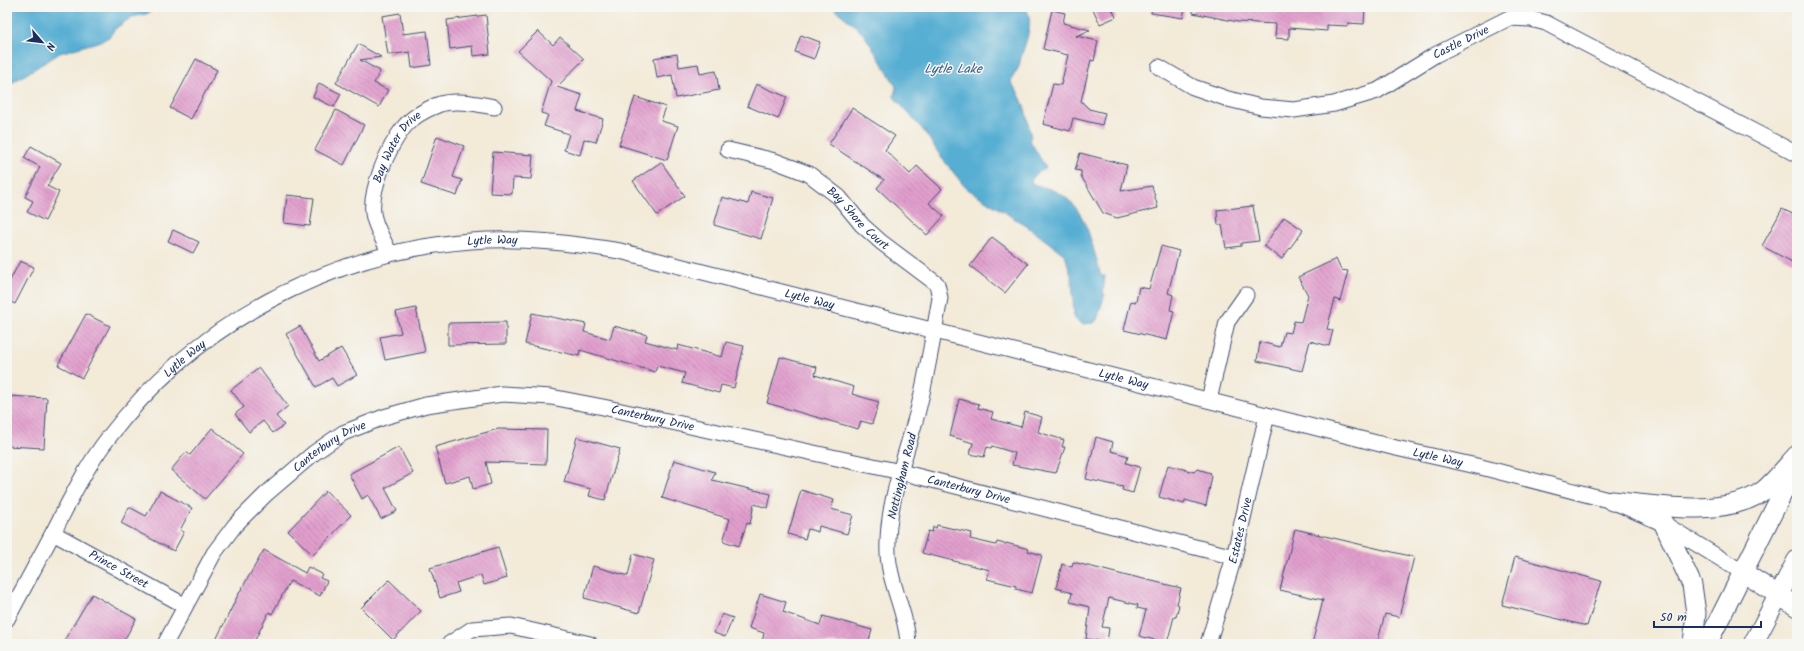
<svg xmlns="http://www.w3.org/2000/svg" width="1804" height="651" font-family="Kalam,sans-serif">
<defs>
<pattern id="building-back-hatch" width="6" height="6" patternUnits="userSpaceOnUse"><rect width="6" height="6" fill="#e29fcd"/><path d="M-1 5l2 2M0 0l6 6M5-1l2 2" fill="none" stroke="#b682aa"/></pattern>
</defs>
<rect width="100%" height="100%" fill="#f6f6f2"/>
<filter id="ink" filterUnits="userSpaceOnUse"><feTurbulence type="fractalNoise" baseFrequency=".025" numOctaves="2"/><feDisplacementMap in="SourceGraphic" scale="8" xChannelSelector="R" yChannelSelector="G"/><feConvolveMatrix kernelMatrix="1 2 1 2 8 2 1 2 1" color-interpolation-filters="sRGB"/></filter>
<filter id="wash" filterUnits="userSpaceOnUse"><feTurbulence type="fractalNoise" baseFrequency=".012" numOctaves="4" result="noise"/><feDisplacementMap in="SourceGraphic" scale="16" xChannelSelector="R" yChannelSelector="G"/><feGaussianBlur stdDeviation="0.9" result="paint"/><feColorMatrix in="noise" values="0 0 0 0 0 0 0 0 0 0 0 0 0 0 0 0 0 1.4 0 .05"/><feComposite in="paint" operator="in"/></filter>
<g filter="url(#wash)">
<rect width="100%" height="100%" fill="#f3ead8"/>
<path fill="#56aed3" stroke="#386e98" d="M7,7H160L146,14L132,17L116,28L109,37L101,41L60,53L7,86Z
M832,7H1025C1036,22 1024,45 1020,61C1020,70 1012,74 1011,83C1025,99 1027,117 1031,137L1029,139L1046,168L1033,176L1031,181L1033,184C1044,187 1056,190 1065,197C1088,214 1093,250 1101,276H1105L1103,293L1105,294L1097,320L1094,323L1082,324L1074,318L1072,279L1065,255L1028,227L966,188L941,157L924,131L894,97L896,86L865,36L854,25Z"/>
<g id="blocks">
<path fill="url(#building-back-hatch)" d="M1092,7H1111L1116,17L1100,24Z
M1152,7H1185L1183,18L1151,13Z
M1193,7H1365L1364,24L1348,23V26L1327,25V31L1289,28V39L1275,38L1276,24L1238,22L1193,13Z
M1052,10L1065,13L1063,23L1090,30L1076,36L1098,41L1094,61L1091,60L1081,101L1089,109L1105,113L1102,125L1073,118L1070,131L1043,124L1053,84L1061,85L1068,55L1043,49Z
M400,13L403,34L427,31L431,65L412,68L410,52L388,55L382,16Z
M486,15L490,54L473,56L472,46L450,49L447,20Z
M538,31L553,45L560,37L584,59L557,87L582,95L577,111L603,119L596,142L584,139L580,155L564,150L569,134L544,126L548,115L541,113L551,81L518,51Z
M801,35L820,42L814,59L795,52Z
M358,44L381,57L360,60L380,71L374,83L388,90L379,107L336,83Z
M677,54L679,67L698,64L700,74L716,71L719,90L676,98L672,75L657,78L654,58Z
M196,59L217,70L191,119L170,108Z
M319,83L341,94L334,107L313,97Z
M756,84L787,97L778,119L747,106Z
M635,97L666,107L661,121L678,126L667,160L619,145Z
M852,108L895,136L885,150L910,174L917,166L942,189L929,203L944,216L927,235L877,188L884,180L829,144Z
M336,110L364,125L344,165L315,150Z
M437,136L464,146L453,177L462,180L457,196L421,184Z
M31,146L61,163L47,186L59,192L45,221L27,212L33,201L25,197L40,167L24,158Z
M493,152L533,155L531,179L513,178L512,194L490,193Z
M1080,153L1127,165L1121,191L1152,186L1158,208L1117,218L1103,213L1081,176V171L1075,170Z
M661,162L685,196L657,215L633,181Z
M751,192L773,198L761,239L714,225L722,197L748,204Z
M287,195L314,198L310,226L284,223Z
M1253,206L1259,241L1241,243V246L1226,248L1222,225H1218L1217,210Z
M1782,209L1797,216V253L1792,262L1762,246Z
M1284,217L1303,230L1282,259L1264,246Z
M173,230L199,242L193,253L168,241Z
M992,237L1028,264L1005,293L970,266Z
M1161,246L1179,251L1168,293L1173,295L1170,310L1174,311L1167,340L1124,330L1131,301L1136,302L1139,287L1149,289Z
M1336,259L1341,270L1348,271L1340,301L1335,299L1327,329L1333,330L1329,346L1310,341L1302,371L1257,361L1260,342L1280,347L1284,332L1291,333L1294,321L1301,322L1308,295L1298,277Z
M20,261L34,267L15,304L7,300V286Z
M416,308L425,352L385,360L380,337L401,333L396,312Z
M532,313L586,324L584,332L610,339L614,326L647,335L645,341L677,350L678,345L722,357L726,342L744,346L734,388L721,385L719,393L682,383L685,373L657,366L655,372L580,350L579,356L525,344Z
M86,314L110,326L82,378L58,365Z
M506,322V344L448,345V323Z
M300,326L319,361L341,348L357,375L337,386L332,378L316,387L286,334Z
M780,357L817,367L815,375L854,387L852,394L879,402L872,424L861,421L858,429L767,403Z
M259,368L288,406L276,416L284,425L273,433L263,421L249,432L235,414L244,407L231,390Z
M7,396L47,398L44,448L7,446Z
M959,399L979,404L978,408L993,412L991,419L1021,427L1025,412L1042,417L1038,432L1064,440L1062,447H1065L1056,473L1012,465L1015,453L992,446L991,448L987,447L984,457L970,454L973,443L950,436Z
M212,428L243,454L205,499L171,470L186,452L190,455Z
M498,429L547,430L546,464L486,462L491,484L473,489L470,476L445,483L435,447Z
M577,437L620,449L605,500L589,496L591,489L564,482Z
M1096,437L1113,442L1111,451L1128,456L1126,463L1140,467L1133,493L1122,490L1123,487L1086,479Z
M399,447L413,473L385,488L397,511L381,519L368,495L362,499L349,474Z
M674,460L715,472L712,480L771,494L768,508L754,504L750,524L747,523L739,546L723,541L730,519L662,498Z
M1168,465L1194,472L1197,469L1211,473L1210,475L1212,476L1206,506L1185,500L1184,504L1159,497Z
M801,490L834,500L831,509L853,515L847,534L819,526L818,532L808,529L805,539L788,534Z
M160,491L192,508L180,530L184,532L174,551L121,523L129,507L146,516Z
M326,491L351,515L313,555L288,531Z
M937,525L972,533L970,539L996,545L997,542L1005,544L1006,543L1029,549L1028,551L1042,555L1032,593L1016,589V586L987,579L990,570L922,553L928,531L932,532L933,527L936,528Z
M1295,529L1414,557L1399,617L1385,614L1377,644H1312L1323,600L1280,590Z
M498,547L507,578L484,585L481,575L456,583L459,592L440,598L430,568Z
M264,550L305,573L308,567L322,574L320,578L327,581L320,596L290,581L272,614L269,612L253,644H214L238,595Z
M633,554L654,560L639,613L584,598L593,566L628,576Z
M1515,557L1601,581L1587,626L1502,605Z
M1073,562L1131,577V576L1181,588L1177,604L1179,605L1176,617H1174L1167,643L1139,636L1146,610L1137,608L1138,605L1109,598L1102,627L1109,628L1107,642L1086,639L1090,607L1070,602L1072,593L1056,588L1062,564L1072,567Z
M389,580L421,611L393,640L361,608Z
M92,594L136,619L122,644H75L65,639Z
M760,594L786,602L783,612L820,625L823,616L872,630L868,644H768L762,642L764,633L749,628Z
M722,614L733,618L725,637L714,633Z"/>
</g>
</g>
<g filter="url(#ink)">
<use href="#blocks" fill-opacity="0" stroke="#3b4b70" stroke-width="1"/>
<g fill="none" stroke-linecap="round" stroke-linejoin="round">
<g stroke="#3b4b70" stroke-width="17">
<g id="minor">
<path id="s1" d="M1159,67L1193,87L1228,99L1261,107L1294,110L1334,104L1377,91L1435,55L1509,18L1531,19L1546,23L1580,41L1797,154"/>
<path id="s2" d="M728,150L775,161L809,174L839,197L862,225L881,242L937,284L940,298C933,337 927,376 917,414C905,458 886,506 888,553C889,584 907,613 908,644"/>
<path id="s3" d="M390,254C385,243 377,230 374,218C367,194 389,146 404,127C413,116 427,109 440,104C456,99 478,104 494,107"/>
<path d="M1209,400L1227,322L1246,295"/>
<path id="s4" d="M53,533L184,605"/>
<path id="s5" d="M7,619C23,589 39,559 55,529C71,498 87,465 109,437C195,324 329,252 471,241C521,237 571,243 620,251L1396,448L1481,467L1612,501L1664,524L1744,573"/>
<path id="s6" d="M165,644L214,553L235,525L266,494L314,453L343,433L384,417L426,405L502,394L551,397L603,407L901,472L1234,557"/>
<path d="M449,644L472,629L511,626L590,644"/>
<path id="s7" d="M1208,644L1234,557L1267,415"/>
</g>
</g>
<g stroke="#3b4b70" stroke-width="21">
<path id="major" d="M1612,501C1655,506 1726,518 1763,491C1775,481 1786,467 1797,455
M1664,524L1692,585L1696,613L1693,644
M1744,573L1797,607
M1707,644L1797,464
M1753,644L1797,560"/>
</g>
<use href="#minor" stroke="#fff" stroke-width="15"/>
<use href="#major" stroke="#fff" stroke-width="19"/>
</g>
</g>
<g text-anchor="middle" stroke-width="3" stroke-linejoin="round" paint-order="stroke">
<g font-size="12" fill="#1b2f5e" stroke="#f6f6f2">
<text dy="4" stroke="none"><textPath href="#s1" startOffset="326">Castle Drive</textPath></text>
<text dy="4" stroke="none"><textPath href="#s3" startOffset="117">Bay Water Drive</textPath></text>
<text dy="4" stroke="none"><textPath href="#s2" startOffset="151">Bay Shore Court</textPath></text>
<text dy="4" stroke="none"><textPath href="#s5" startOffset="654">Lytle Way</textPath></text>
<text dy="4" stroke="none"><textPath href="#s5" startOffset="978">Lytle Way</textPath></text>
<text dy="4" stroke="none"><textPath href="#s5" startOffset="318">Lytle Way</textPath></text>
<text dy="4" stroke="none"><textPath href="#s5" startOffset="1302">Lytle Way</textPath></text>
<text dy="4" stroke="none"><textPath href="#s6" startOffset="598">Canterbury Drive</textPath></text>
<text dy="4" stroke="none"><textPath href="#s6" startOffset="262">Canterbury Drive</textPath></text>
<text dy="4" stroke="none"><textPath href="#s5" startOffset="1626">Lytle Way</textPath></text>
<text transform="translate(902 476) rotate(-76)" y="4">Nottingham Road</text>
<text dy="4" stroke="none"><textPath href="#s6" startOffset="922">Canterbury Drive</textPath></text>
<text dy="4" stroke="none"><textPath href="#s7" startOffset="118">Estates Drive</textPath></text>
<text dy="4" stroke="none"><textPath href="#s4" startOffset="75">Prince Street</textPath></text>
</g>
<g font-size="13" font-style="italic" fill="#305b87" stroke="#f6f6f2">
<text x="953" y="73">Lytle Lake</text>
</g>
</g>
<rect width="1804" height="651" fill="none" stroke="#f6f6f2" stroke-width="24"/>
<g transform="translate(42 42) rotate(118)" stroke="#f6f6f2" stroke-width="3" paint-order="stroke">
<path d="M0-3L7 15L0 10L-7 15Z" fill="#1b2f5e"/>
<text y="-6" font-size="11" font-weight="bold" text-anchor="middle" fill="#1b2f5e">N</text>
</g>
<path d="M1654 621v6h107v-6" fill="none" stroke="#1b2f5e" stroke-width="2"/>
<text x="1660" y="621" font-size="12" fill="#1b2f5e" stroke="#f6f6f2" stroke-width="3" paint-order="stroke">50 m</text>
</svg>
